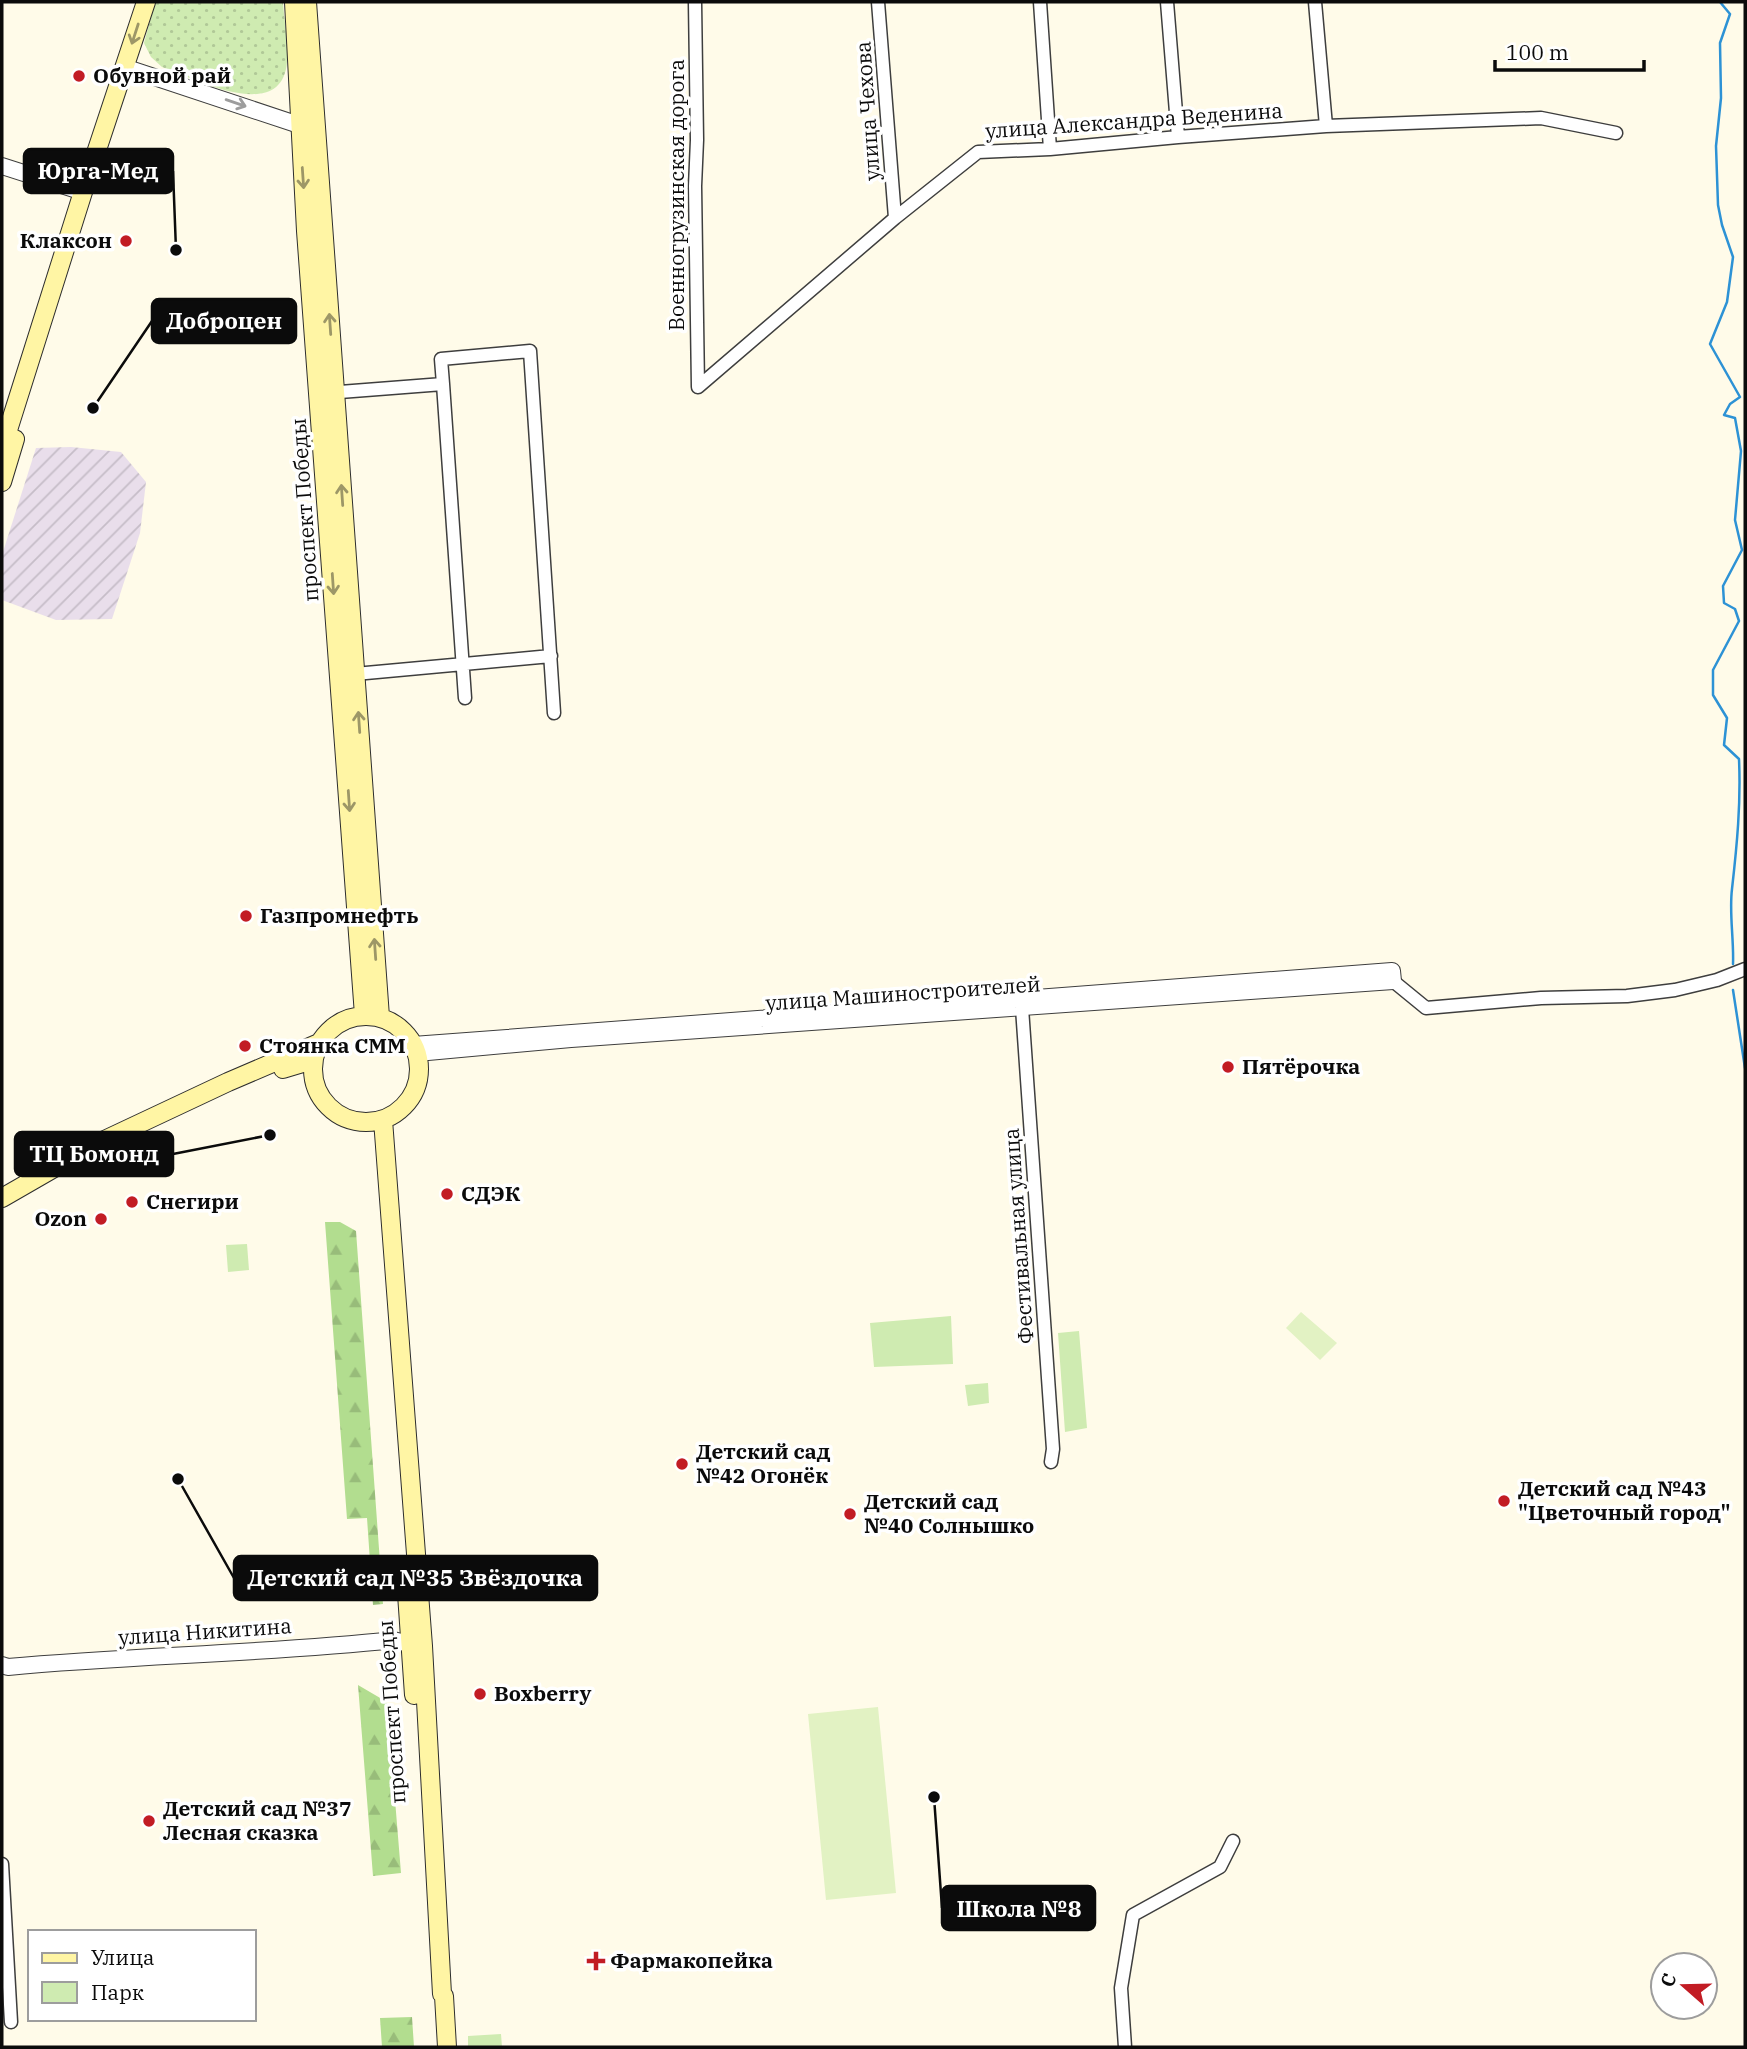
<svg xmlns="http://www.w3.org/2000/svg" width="1747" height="2049" font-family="'IBM Plex Serif',serif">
<defs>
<pattern id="industrial-furrows" width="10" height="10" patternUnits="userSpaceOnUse" patternTransform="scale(1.75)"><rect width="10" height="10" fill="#e9deeb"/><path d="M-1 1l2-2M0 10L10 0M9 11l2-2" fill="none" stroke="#c6bdc8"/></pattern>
<pattern id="grass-dots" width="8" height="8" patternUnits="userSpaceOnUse" patternTransform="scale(1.75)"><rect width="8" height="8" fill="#cfebb1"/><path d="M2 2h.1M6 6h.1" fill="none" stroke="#b0c897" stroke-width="1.8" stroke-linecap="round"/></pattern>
<pattern id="forest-firs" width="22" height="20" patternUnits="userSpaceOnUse" patternTransform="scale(1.75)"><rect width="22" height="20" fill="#b2dd8f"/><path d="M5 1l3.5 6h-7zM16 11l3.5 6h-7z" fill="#98bc7a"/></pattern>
</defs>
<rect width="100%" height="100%" fill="#fffbe9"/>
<path fill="url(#industrial-furrows)" d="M71,447L121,452L146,482L140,533L112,619L56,620L2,600V555L36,448Z"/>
<path fill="url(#grass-dots)" d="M155,2H283C284,21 289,43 287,62C282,125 193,78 162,67L151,57L144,43Z"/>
<path fill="url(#forest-firs)" d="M325,1222H340L356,1231L383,1604L373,1605L367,1518L347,1519Z
M358,1685L387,1702L401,1873L373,1876Z
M412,2017L414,2047H382L380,2018Z"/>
<path fill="#cfebb1" d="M247,1244L249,1270L228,1272L226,1245Z
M951,1316L953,1364L874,1367L870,1323Z
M1079,1331L1087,1428L1065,1432L1058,1333Z
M988,1383L989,1403L968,1406L965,1385Z
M501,2034L502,2047H468V2036Z"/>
<path fill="#e2f2c3" d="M1301,1312L1337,1343L1320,1360L1286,1328Z
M878,1707L896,1893L826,1900L808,1714Z"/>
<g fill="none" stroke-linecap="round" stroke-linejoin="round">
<path stroke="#2d92d5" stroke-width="2.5" d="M1720,2L1730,14L1720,43L1721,98L1716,146L1718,205L1722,225L1733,257L1727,302L1710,344L1740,397L1730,404L1724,415L1735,418L1741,451L1735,520L1742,550L1723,586L1724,603L1735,609L1739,621L1713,670V695L1727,718L1724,745L1739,759C1741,803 1737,845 1732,889C1729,913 1734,939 1733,964
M1733,990L1745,1068"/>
<g stroke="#3e3e3e" stroke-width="15">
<path id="minor" d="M695,2L697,140L695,186L698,387
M878,2L895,218
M1040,2L1050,149
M1167,2L1178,137
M1315,2L1326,126
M443,384L465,698
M698,387L895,218L978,152L1050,149L1178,137L1326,126L1541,118L1616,133
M327,393L443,384L441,359L530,351L554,713
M355,674L551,656
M1393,981L1426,1008L1541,998L1627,996L1675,990L1717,980L1745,969
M1022,1008L1053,1449L1051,1462
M2,1864L11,2022
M1125,2047L1121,1988L1133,1915L1220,1867L1233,1841"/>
</g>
<g stroke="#3e3e3e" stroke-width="18">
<path id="tertiary" d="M124,67L299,125
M2,166L83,192
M413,1045L1392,971L1393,981L571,1039L417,1053
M2,1665L8,1667C136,1655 265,1654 393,1640L410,1644"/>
</g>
<g stroke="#2d2d2d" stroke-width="20">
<path id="secondary" d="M294,2L306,231L364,1015
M307,2L380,1017
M2,449L83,192L146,2
M2,482L15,439
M313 1069a53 53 0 1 1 106 0a53 53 0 1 1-106 0Z
M283,1069L313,1060
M383,1120L423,1646L442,1994L444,1996L447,2047
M2,1198L94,1145L228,1082L319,1043
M407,1594L414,1695"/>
</g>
<use href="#minor" stroke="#fff" stroke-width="12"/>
<use href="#tertiary" stroke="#fff" stroke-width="16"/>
<use href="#secondary" stroke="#fff5a4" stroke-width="18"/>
</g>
<defs><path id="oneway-shaft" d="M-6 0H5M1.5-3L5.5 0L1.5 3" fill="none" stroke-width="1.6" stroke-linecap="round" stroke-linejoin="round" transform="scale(1.75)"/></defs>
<g stroke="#9d9767">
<use href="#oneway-shaft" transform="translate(135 34) rotate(108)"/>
<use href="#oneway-shaft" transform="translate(303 178) rotate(86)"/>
<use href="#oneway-shaft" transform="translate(330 324) rotate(-94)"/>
<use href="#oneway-shaft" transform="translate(342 495) rotate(-94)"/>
<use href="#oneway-shaft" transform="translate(333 584) rotate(86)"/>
<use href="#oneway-shaft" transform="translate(359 722) rotate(-94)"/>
<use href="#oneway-shaft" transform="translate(349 801) rotate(86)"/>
<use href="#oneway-shaft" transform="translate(375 949) rotate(-94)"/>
</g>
<use stroke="#9d9d9d" href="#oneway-shaft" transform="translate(236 103) rotate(19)"/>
<g fill="#c21c24" stroke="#fff" stroke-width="2.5">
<circle cx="79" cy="76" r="7"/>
<circle cx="126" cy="241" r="7"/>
<circle cx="246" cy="916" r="7"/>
<circle cx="245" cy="1046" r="7"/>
<circle cx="1228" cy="1067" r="7"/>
<circle cx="447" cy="1194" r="7"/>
<circle cx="132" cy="1202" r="7"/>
<circle cx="101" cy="1219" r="7"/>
<circle cx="682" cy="1464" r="7"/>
<circle cx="1504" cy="1501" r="7"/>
<circle cx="850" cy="1514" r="7"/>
<circle cx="480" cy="1694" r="7"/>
<circle cx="149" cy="1821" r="7"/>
<path d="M592.5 1950.5h7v7h7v7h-7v7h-7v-7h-7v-7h7z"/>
</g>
<g text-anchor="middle" stroke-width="7" stroke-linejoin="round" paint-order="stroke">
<g font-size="21" font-weight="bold" fill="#0b0b0b" stroke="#fff" text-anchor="start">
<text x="93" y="83">Обувной рай</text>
<text x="112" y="248" text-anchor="end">Клаксон</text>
<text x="260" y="923">Газпромнефть</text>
<text x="259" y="1053">Стоянка СММ</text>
<text x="1242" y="1074">Пятёрочка</text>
<text x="461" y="1201">СДЭК</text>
<text x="146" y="1209">Снегири</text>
<text x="87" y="1226" text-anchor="end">Ozon</text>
<text x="696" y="1459">Детский сад<tspan x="696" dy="24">№42 Огонёк</tspan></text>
<text x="1518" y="1496">Детский сад №43<tspan x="1518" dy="24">"Цветочный город"</tspan></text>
<text x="864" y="1509">Детский сад<tspan x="864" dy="24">№40 Солнышко</tspan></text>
<text x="494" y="1701">Boxberry</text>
<text x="163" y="1816">Детский сад №37<tspan x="163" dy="24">Лесная сказка</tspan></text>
<text x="610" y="1968">Фармакопейка</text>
</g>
<g font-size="21" fill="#0b0b0b" stroke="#fff">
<text transform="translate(868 111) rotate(-94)" y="7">улица Чехова</text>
<text transform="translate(1134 121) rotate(-4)" y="7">улица Александра Веденина</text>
<text transform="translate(677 195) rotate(-90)" y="7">Военногрузинская дорога</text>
<text transform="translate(305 510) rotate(-94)" y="7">проспект Победы</text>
<text transform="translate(903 994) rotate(-4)" y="7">улица Машиностроителей</text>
<text transform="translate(1019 1236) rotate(-94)" y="7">Фестивальная улица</text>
<text transform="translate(205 1632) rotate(-4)" y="7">улица Никитина</text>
<text transform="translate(392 1712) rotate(-94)" y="7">проспект Победы</text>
</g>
</g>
<path fill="none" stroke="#0b0b0b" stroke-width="2.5" d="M176 250L173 171M93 408L152 321M270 1135L173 1154M178 1479L234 1578M934 1797L942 1908"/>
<g fill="#0b0b0b" stroke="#fff" stroke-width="2.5">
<circle cx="176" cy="250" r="7"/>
<circle cx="93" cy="408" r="7"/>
<circle cx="270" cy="1135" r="7"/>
<circle cx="178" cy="1479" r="7"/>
<circle cx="934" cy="1797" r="7"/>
</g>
<g fill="#0b0b0b" stroke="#0b0b0b" stroke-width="2.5">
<rect x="24" y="149" width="149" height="44" rx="7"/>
<rect x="152" y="299" width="144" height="44" rx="7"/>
<rect x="15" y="1132" width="158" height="44" rx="7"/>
<rect x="234" y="1556" width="363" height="44" rx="7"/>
<rect x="942" y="1886" width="153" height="44" rx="7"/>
</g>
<g font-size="23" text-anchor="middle" font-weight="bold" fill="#fff">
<text x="98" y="179">Юрга-Мед</text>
<text x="224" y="329">Доброцен</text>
<text x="94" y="1162">ТЦ Бомонд</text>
<text x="415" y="1586">Детский сад №35 Звёздочка</text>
<text x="1019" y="1917">Школа №8</text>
</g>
<rect width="1747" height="2049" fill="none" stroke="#0b0b0b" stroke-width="7"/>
<rect x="28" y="1930" width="228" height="91" fill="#ffffff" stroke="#9d9d9d" stroke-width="2"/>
<rect x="42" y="1953" width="35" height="10" fill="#fff5a4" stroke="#9d9d9d" stroke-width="2"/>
<text x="91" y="1965" font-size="21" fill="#0b0b0b">Улица</text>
<rect x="42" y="1982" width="35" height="21" fill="#cfebb1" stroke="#9d9d9d" stroke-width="2"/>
<text x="91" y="2000" font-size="21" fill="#0b0b0b">Парк</text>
<g transform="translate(1684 1986) rotate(290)"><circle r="33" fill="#ffffff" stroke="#9d9d9d" stroke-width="2"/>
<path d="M0-5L12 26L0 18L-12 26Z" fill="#c21c24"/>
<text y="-10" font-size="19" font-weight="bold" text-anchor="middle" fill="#0b0b0b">С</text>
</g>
<path d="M1495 60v10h149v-10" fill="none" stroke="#0b0b0b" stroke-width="3.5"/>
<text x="1506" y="60" font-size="21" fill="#0b0b0b" stroke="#ffffff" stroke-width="5" paint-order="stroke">100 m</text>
</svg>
